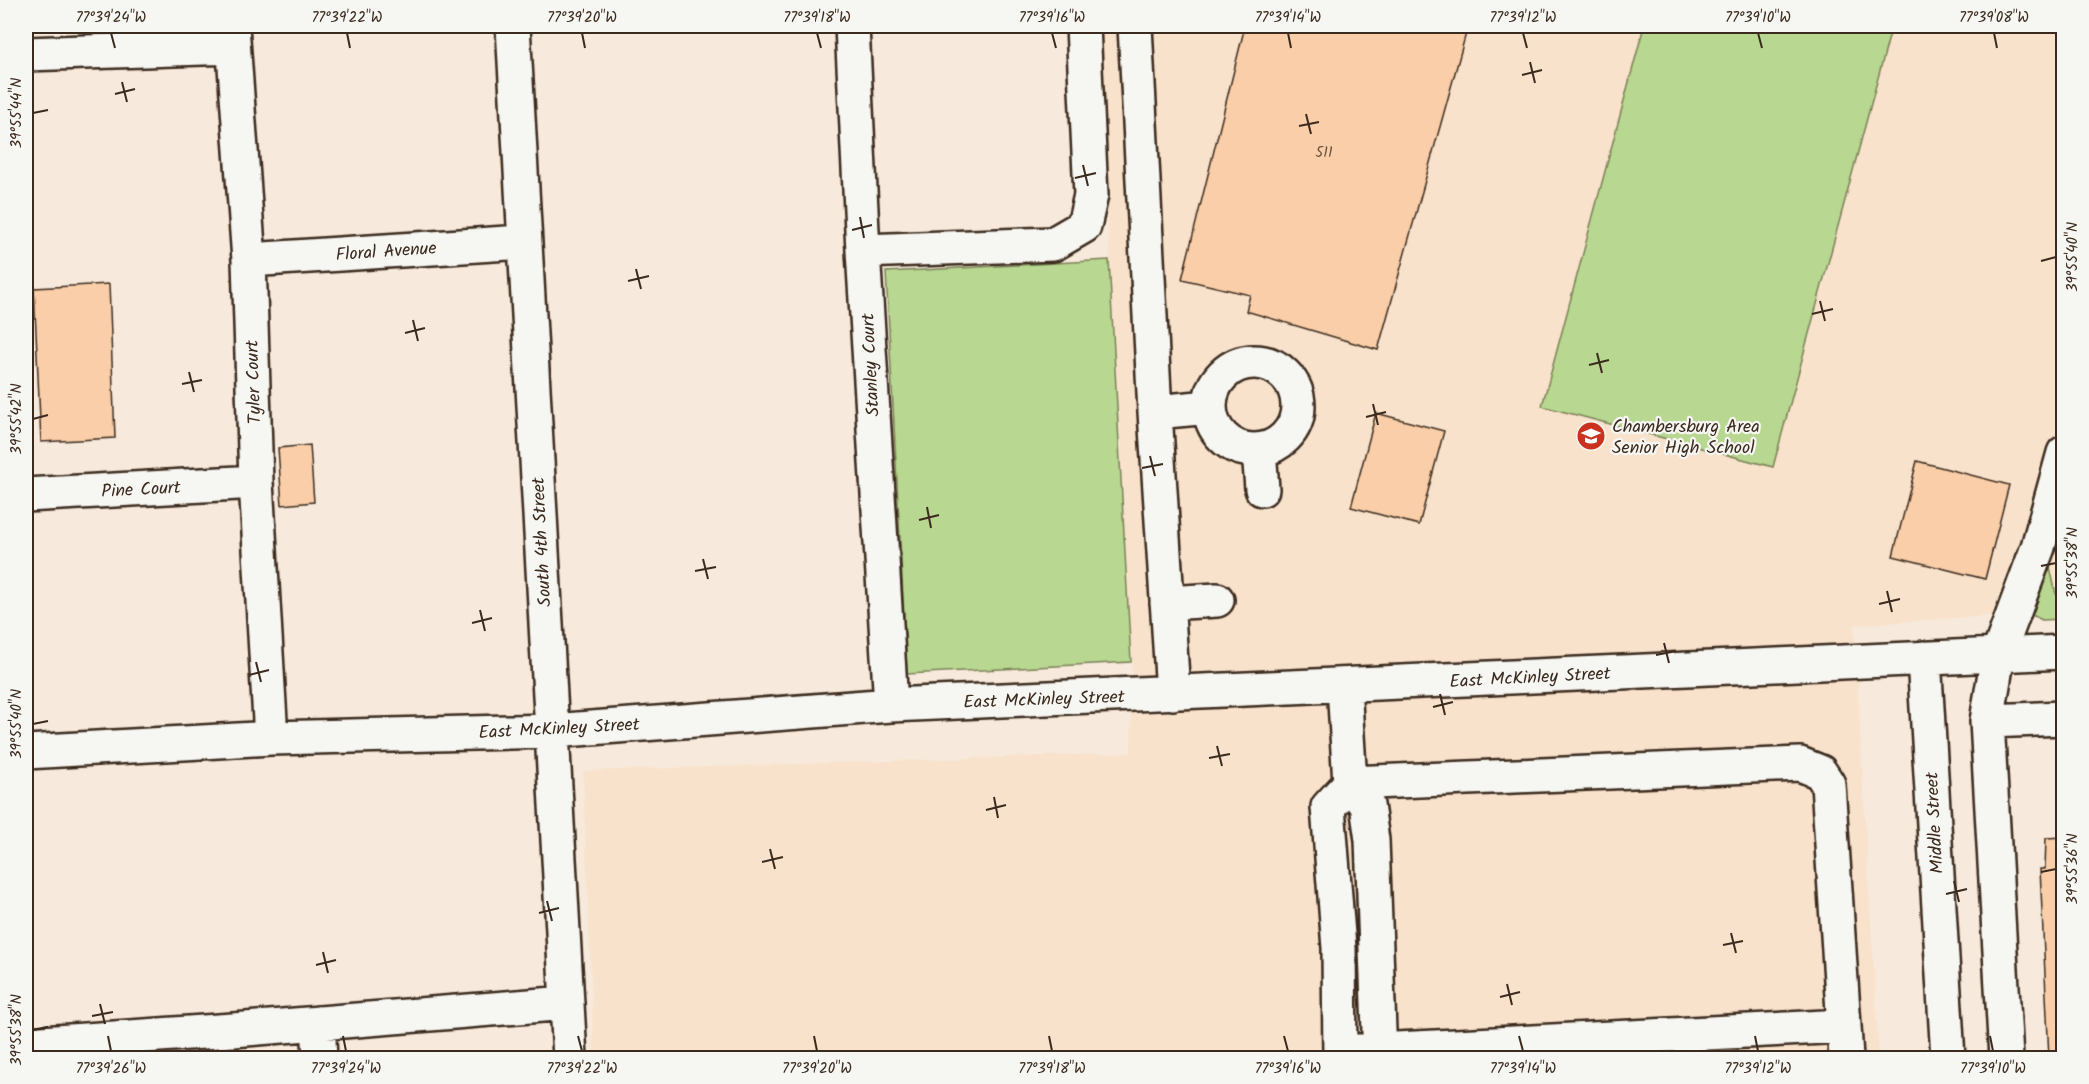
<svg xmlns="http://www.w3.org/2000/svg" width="2089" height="1084" font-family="Kalam,sans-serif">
<rect width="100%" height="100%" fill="#f7eadc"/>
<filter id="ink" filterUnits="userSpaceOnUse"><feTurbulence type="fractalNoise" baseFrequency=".0167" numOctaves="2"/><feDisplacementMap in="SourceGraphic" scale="12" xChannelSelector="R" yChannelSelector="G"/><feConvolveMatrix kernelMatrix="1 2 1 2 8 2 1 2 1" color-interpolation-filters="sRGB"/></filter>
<g filter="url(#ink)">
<path fill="#f8e2cc" d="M1097,26H2063V611L1854,625L1879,1058H594L583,771L1131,753L1132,670Z"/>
<path fill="#b8d790" stroke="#7a8057" stroke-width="1.5" d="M1644,26H1892L1773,467L1542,406Z
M1109,260L1131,662L907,674L886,272Z
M2050,567L2056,594L2063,598V619L2042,620L2030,614L2041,571Z"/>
<path fill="#f9cea8" stroke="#3b2a1e" stroke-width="1.5" d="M1245,26H1468L1378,350L1246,311L1250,295L1182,279Z
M2049,26H2064V30Z
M109,284L115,438L41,442L34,288Z
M1376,413L1444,431L1419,525L1351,507Z
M310,445L314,502L282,505L278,448Z
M1917,461L2009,485L1985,579L1893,556Z
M2064,837V1058H2049L2040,869H2045L2046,838Z"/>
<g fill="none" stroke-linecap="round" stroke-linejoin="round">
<g stroke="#3b2a1e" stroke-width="38">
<path id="minor" d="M232,26L249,260L256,482L271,738
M513,26L570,1058
M852,26L863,251L891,705
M1135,26L1155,412L1173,693
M26,54L233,47
M863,251L1053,244L1084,226L1091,195L1083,26
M249,260L523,242
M1210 406a44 44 0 1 1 88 0a44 44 0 1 1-88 0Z
M1155,412L1210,407
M1259,450L1262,489
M26,495L256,482
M1167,603L1217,600
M1924,658L1948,1058
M1344,686L1350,783L1800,764L1820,772L1828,784L1844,1026
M1987,721L2064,718
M26,752L271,738L552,731L891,705L2064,652
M318,1023L320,1058
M26,1044L233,1030L567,1003
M1357,1051L1844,1026L1846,1058
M1340,1058L1339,948L1328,807L1350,783L1367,805L1372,840L1380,1058
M2006,1058L1987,721L1998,655L2038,547L2064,453"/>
</g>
<use href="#minor" stroke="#f6f6f2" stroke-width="33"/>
</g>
</g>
<path fill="none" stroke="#3b2a1e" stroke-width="2" d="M111,33L115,48M347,33L350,48M582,33L585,48M817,33L821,48M1052,33L1056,48M1288,33L1291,48M1523,33L1527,48M1758,33L1762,48M1994,33L1997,48M1530,62L1535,83M1522,75L1542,70M122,82L127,102M115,94L135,89M33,113L48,110M1306,114L1311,134M1299,126L1319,122M1083,165L1088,186M1075,178L1096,173M860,217L864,238M852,230L872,225M2041,261L2056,257M636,269L641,289M628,281L649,276M1820,301L1825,321M1812,314L1833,309M413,320L418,341M405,333L425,328M1597,353L1602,373M1589,365L1609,360M189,372L194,392M182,384L202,380M1373,404L1378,425M1366,417L1386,412M33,419L48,415M1150,456L1155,476M1142,468L1163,464M927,507L931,528M919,520L939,515M703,559L708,579M2041,566L2056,563M695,571L716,567M1887,591L1892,612M1879,604L1900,599M480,610L485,631M472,623L492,618M1664,643L1669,663M1656,655L1676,651M256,662L261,682M249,675L269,670M1440,694L1445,715M1433,707L1453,702M33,724L48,721M1217,746L1222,766M1209,758L1230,754M994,797L998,818M986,810L1006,805M770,849L775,869M762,862L783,857M2041,872L2056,869M1954,881L1959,902M1946,894L1967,889M547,901L552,921M539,913L559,908M1731,933L1736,953M1723,945L1743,941M323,952L328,973M316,965L336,960M1507,984L1512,1005M1500,997L1520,992M100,1004L105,1024M92,1016L113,1012M33,1030L48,1027M108,1036L111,1051M343,1036L346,1051M578,1036L582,1051M814,1036L817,1051M1049,1036L1052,1051M1284,1036L1288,1051M1519,1036L1523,1051M1755,1036L1758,1051M1990,1036L1993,1051"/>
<defs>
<g id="school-disc" transform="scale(1.5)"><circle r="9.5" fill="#c8321e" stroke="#f6f6f2"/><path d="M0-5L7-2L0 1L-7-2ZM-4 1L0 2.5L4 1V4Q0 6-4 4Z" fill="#fff"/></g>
</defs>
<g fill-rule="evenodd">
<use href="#school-disc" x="1591" y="436"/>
</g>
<g text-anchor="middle" stroke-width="4.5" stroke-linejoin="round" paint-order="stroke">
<g font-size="15" fill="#6a5340">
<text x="1324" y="157">511</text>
</g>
<g font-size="18" fill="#3b2a1e" stroke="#f6f6f2">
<text transform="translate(386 251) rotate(-4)" y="6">Floral Avenue</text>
<text transform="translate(870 365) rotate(-93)" y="6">Stanley Court</text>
<text transform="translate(253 382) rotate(-92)" y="6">Tyler Court</text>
<text transform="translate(141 489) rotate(-3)" y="6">Pine Court</text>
<text transform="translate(541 542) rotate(-93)" y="6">South 4th Street</text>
<text transform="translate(1530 677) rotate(-3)" y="6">East McKinley Street</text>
<text transform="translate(1044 699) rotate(-2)" y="6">East McKinley Street</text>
<text transform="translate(559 728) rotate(-3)" y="6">East McKinley Street</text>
<text transform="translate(1934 823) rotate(-93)" y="6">Middle Street</text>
</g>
<g font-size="18" fill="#3b2a1e" stroke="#f6f6f2" text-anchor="start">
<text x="1612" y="432">Chambersburg Area<tspan x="1612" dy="21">Senior High School</tspan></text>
</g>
</g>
<rect width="2089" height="1084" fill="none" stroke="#f6f6f2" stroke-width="66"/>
<rect x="33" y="33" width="2023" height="1018" fill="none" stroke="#3b2a1e" stroke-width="2"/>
<g font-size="15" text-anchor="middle" fill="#3b2a1e">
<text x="111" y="22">77°39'24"W</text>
<text x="347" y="22">77°39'22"W</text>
<text x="582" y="22">77°39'20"W</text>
<text x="817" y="22">77°39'18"W</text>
<text x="1052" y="22">77°39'16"W</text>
<text x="1288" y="22">77°39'14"W</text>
<text x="1523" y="22">77°39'12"W</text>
<text x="1758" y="22">77°39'10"W</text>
<text x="1994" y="22">77°39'08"W</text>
<text transform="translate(16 113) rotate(-90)" y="5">39°55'44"N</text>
<text transform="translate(2072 257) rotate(-90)" y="5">39°55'40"N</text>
<text transform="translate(16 419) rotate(-90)" y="5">39°55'42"N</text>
<text transform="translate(2072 563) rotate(-90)" y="5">39°55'38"N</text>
<text transform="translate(16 724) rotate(-90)" y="5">39°55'40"N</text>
<text transform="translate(2072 869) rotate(-90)" y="5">39°55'36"N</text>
<text transform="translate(16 1030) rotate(-90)" y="5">39°55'38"N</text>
<text x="111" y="1073">77°39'26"W</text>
<text x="346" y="1073">77°39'24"W</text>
<text x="582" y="1073">77°39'22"W</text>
<text x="817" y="1073">77°39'20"W</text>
<text x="1052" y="1073">77°39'18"W</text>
<text x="1288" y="1073">77°39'16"W</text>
<text x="1523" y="1073">77°39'14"W</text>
<text x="1758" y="1073">77°39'12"W</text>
<text x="1993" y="1073">77°39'10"W</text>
</g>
</svg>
